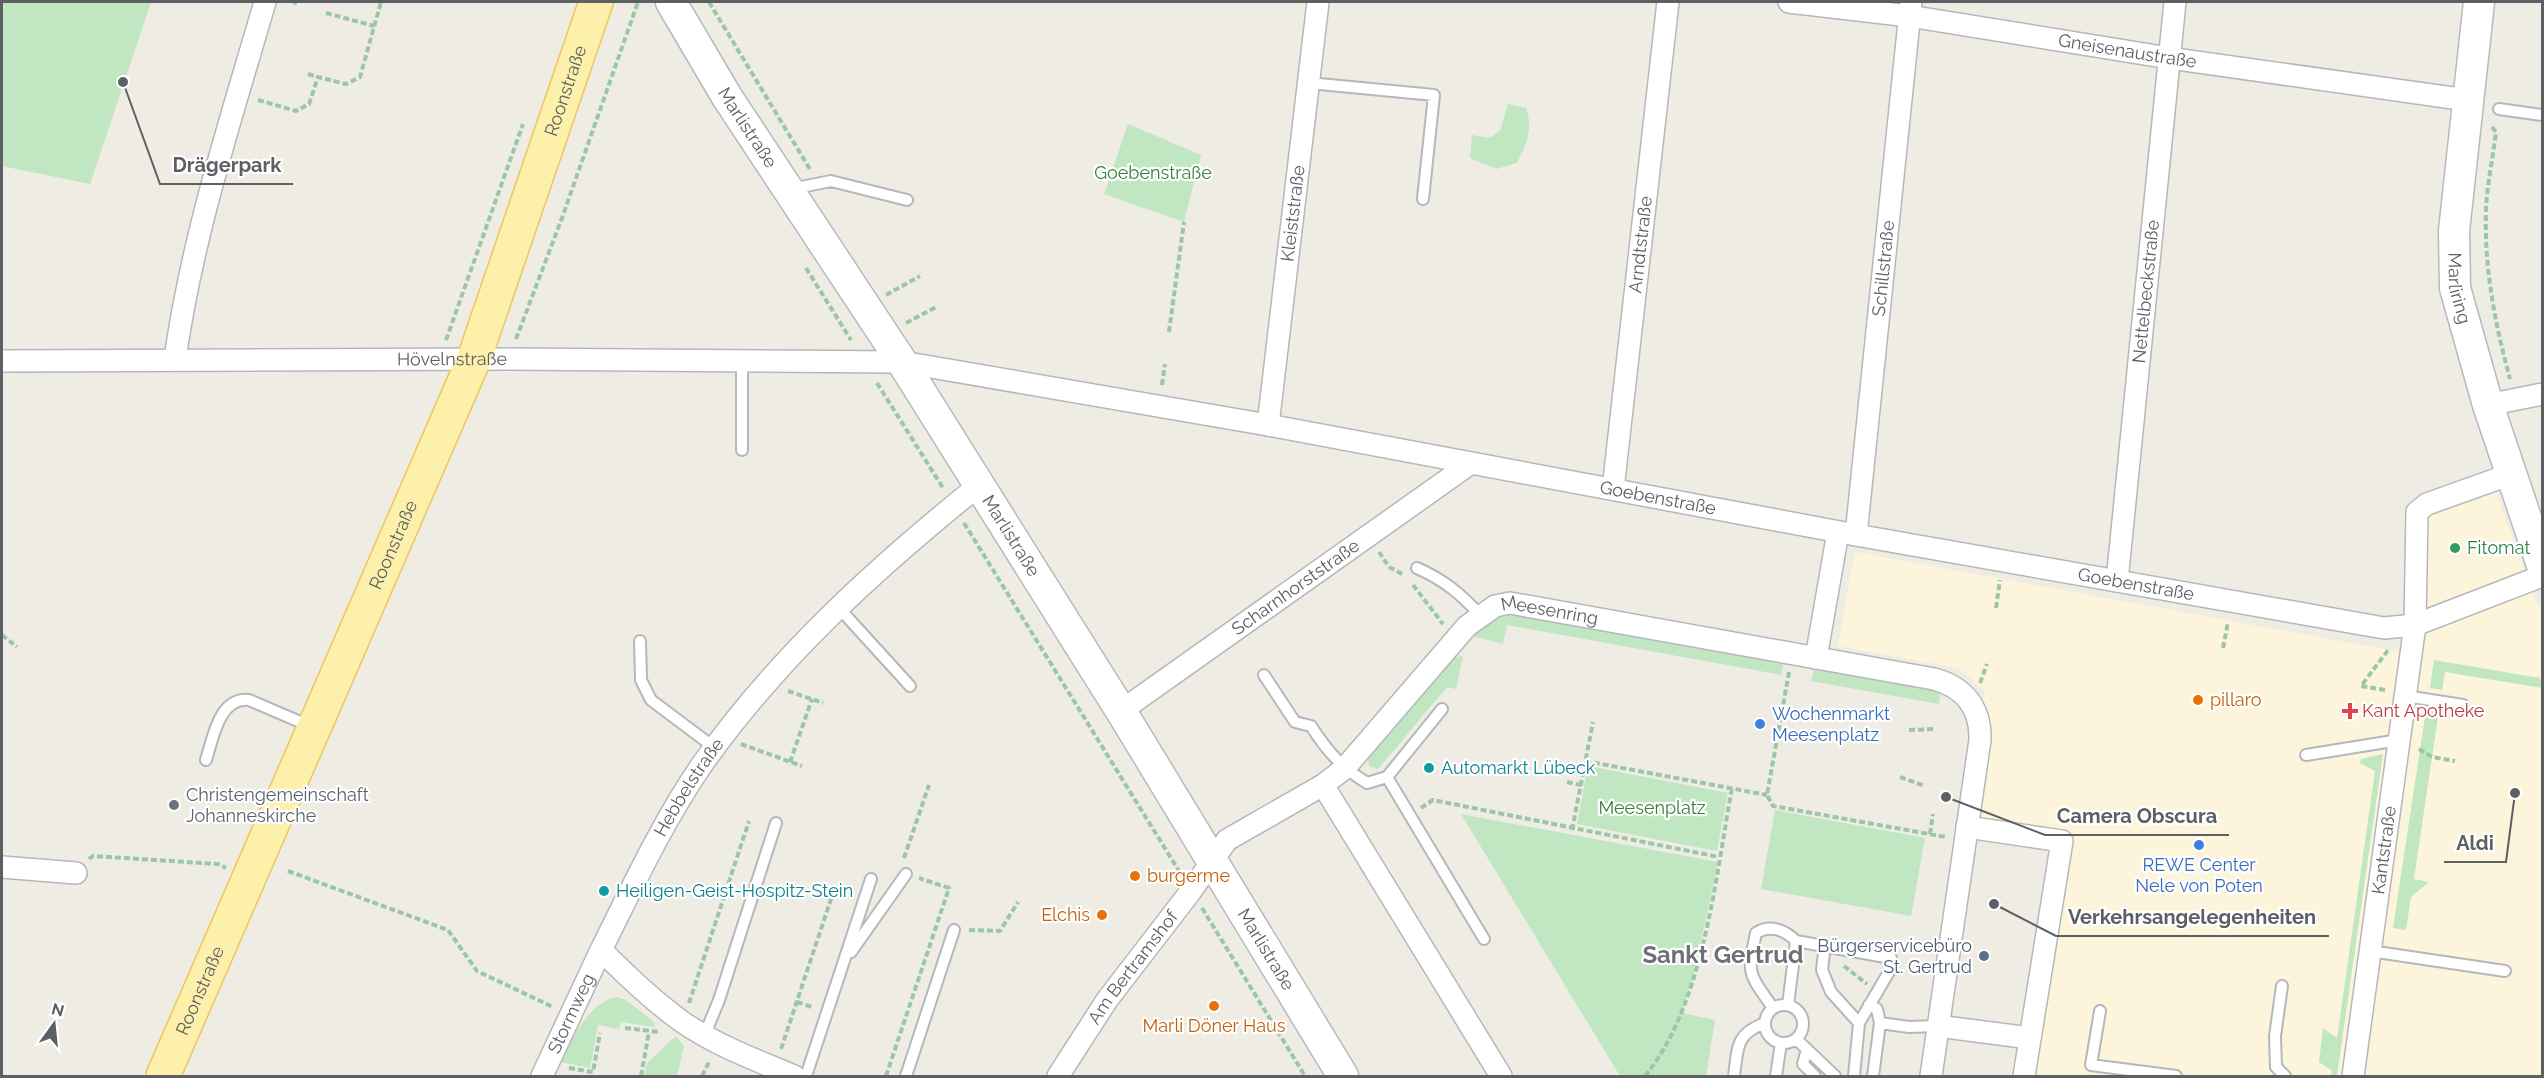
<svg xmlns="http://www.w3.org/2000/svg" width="2544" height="1078" font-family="Raleway,sans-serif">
<rect width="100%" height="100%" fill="#efece4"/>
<path fill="#fdf5db" d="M2496,493L2537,604L2542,611V1058L2540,1076H2035L2069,852L1961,835L1985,691L1958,668L1838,646L1855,552L2422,656L2426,518Z"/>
<path fill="#c1e6c2" d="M2,2H151L90,184L2,166Z
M1508,104L1526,108C1534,130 1526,143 1517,163L1496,169L1470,158L1472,135L1489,138L1500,131Z
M1128,124L1201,155L1184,222L1104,194Z
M1510,611L1784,661L1781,675L1507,625L1503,644L1472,636C1476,623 1497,614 1510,611Z
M1463,656L1456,689L1447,687L1380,767L1377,769L1369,766L1368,757L1451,658Z
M2434,660L2540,678L2542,688L2445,672L2442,690L2430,688Z
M1815,667L1941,690L1939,704L1811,681Z
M2426,710L2454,715L2453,719L2438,717L2414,879L2429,882L2411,897L2406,930L2393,928Z
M2383,754L2337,1076H2331L2332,1071L2319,1062L2323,1028L2337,1038L2375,771L2360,763L2361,759Z
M1588,766L1728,793L1717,851L1577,824Z
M1775,810L1925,838L1911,916L1761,889Z
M1461,814L1718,862L1694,974L1682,1013L1715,1020L1706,1076H1620Z
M617,997L626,1000L655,1023L654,1027L621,1022L619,1029L598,1025L590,1068L560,1062C572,1039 589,1002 617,997Z
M676,1036L684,1046L677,1076H644L647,1063Z"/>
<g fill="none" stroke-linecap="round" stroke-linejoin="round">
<g stroke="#b5b7bb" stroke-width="14">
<path id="lane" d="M1309,83L1434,95L1423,199
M2499,109L2542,115
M791,189L831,181L907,200
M742,360V450
M1417,568C1444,580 1461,594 1481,616
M839,608L910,686
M640,641L641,680L651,700L715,748
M1264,675L1295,722L1311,726C1327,751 1341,767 1367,783L1387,777L1442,709
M2405,696L2463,705
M2306,755L2399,740
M206,760C213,738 219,697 249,700L312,727
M1387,777L1484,939
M1825,944L1822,970L1831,992L1859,1023
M2370,951L2505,971
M851,952L906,874
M2282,986L2275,1036L2276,1067L2285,1076
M1788,1005L1796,941
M1869,1005L1877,1009L1880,1023
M1765 1024a19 19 0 1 1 38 0a19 19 0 1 1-38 0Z
M1773,1008C1748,972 1747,976 1756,933C1770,924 1785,930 1796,941L1891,958L1893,965L1859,1023L1854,1076
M2100,1011L2091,1065L2176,1076
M705,1034L719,1000L776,823
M1796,1039L1835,1076
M1807,1049L1803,1064L1815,1076
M806,1076L871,879
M906,1076L954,930
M1734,1076C1738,1048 1735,1034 1765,1023
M1776,1076L1781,1043
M1873,1076L1880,1023L1909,1027L1938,1026"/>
</g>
<g stroke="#b5b7bb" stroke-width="24">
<g id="street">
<path id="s1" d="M1789,2L1909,16L2169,58L2467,100"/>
<path d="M175,359C192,237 231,119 265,2"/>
<path id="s2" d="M2,361L507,359L902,362L1268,425L1856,535L2384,628L2415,625L2542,576"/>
<path d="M2488,405L2542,394"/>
<path id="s3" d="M1268,425L1318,2"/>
<path id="s4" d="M1613,489L1668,2"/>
<path id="s5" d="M1856,535L1911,2"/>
<path id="s6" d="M2117,581L2175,2"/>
<path d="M1816,658L1838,532"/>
<path id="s7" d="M1121,711L1471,463"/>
<path d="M1323,785L1501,1076"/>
<path d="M1967,827L2062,841L2024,1076"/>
<path d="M2,867L76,873"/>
<path d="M1938,1026L2030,1038"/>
<path id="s8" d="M542,1076L601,950"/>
<path id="s9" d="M794,1076C756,1060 715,1045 681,1021C652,1000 626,975 601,950C632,888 662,823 701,766C777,658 876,568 978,486"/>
<path id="s10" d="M1058,1076L1107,1000L1191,891L1227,840L1323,785L1344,769L1467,626L1495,606L1510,603L1934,679C1964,687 1981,708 1980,740L1931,1076"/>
<path id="s11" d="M2353,1076L2415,625L2417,512L2427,504L2511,474"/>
</g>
</g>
<g stroke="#b6b9be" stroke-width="33">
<g id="secondary">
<path id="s12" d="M671,2L727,97L902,362L1121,711L1343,1076"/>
<path id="s13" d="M2479,2L2454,231L2455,288L2488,405L2542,565"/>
</g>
</g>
<g stroke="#eec65e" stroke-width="36">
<g id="primary">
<path id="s14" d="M163,1076L474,359L596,2"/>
</g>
</g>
<path stroke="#9bc6a7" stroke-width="4" stroke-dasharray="6 3" stroke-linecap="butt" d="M293,2L297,3
M709,2L811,171
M326,13L374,26
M308,74L318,77
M258,100L296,111L309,104L318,77L346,84L360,77L381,2
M2492,127L2496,132C2493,158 2487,184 2486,210C2484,268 2495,324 2510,379
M806,268L851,340
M886,295L920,276
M906,323L938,306
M1169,332L1184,222
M516,339L562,218L638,2
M446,340L523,124
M877,383L943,488
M1162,385L1165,364
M964,523L1179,871
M1379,552L1389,567L1404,575
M1413,585L1443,624
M1996,608L2000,580
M2,635L17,647
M2223,648L2228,622
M1789,672L1767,795L1773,806L1946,837
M1980,683L1987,664
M2385,690L2361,686L2389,649
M788,691L823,703
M1909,730L1934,729
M741,744L802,766
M2419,749L2432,757L2455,761
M1585,761L1767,795
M790,762L812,699
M1900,777L1925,786
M1567,782L1581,785
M1421,808L1433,800L1719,857
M1572,830L1593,722
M1930,834L1933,814
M904,858L929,785
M89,859L93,856L218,864L226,868
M288,871L448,930L477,971L553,1007
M1202,908L1305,1076
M969,930L1000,931L1018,902
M1844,966L1867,984
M797,1002L812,1007
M689,1003L749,821
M1802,1011L1806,1026
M625,1028L659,1032
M781,1049L834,890
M569,1068L593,1072L600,1033
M641,1076L649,1032
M702,1076L709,1062
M886,1076L949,888L919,878
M1645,1076C1704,1004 1715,879 1732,788"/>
<use href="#lane" stroke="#fff" stroke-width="10"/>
<use href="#street" stroke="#fff" stroke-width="21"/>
<use href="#secondary" stroke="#fff" stroke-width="30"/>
<use href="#primary" stroke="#fdf0ab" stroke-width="33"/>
</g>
<circle fill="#2e9e5b" stroke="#fff" stroke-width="2" cx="2455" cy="548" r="6"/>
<g fill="#e8710a" stroke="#fff" stroke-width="2">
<circle cx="2198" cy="700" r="6"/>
<circle cx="1135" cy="876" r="6"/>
<circle cx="1102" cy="915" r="6"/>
<circle cx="1214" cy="1006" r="6"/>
</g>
<path fill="#e0444e" stroke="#fff" stroke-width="2" d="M2347 702h6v6h6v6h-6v6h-6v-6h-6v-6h6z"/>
<g fill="#3f7fe0" stroke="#fff" stroke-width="2">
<circle cx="1760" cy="724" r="6"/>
<circle cx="2199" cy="845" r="6"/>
</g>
<g fill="#0f9aa8" stroke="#fff" stroke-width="2">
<circle cx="1429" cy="768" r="6"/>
<circle cx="604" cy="891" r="6"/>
</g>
<circle fill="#6b7280" stroke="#fff" stroke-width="2" cx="174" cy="805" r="6"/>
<circle fill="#5c6f8a" stroke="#fff" stroke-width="2" cx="1984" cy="956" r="6"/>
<g text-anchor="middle" stroke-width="4.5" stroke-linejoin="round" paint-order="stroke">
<g font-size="18" fill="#5c6065" stroke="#fff">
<text dy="6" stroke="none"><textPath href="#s1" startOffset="342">Gneisenaustraße</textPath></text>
<text dy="6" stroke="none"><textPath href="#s14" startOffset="1065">Roonstraße</textPath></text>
<text dy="6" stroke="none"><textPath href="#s12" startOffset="147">Marlistraße</textPath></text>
<text dy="6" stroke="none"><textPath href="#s3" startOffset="213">Kleiststraße</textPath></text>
<text dy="6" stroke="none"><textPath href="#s4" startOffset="246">Arndtstraße</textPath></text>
<text dy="6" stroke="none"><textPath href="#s5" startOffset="268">Schillstraße</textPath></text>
<text dy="6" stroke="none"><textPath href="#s13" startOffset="288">Marliring</textPath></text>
<text dy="6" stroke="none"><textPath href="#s6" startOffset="291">Nettelbeckstraße</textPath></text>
<text dy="6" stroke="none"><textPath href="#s2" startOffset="450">Hövelnstraße</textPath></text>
<text dy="6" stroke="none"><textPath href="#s2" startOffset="1668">Goebenstraße</textPath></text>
<text dy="6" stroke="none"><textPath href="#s12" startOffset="633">Marlistraße</textPath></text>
<text dy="6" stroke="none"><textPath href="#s14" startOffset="579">Roonstraße</textPath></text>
<text dy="6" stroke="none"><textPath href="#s2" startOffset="2154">Goebenstraße</textPath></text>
<text dy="6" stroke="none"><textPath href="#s7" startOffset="214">Scharnhorststraße</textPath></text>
<text dy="6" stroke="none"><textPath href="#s10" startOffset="706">Meesenring</textPath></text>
<text dy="6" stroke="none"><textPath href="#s9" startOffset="418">Hebbelstraße</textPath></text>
<text dy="6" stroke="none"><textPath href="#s11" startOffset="228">Kantstraße</textPath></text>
<text dy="6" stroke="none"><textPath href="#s12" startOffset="1119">Marlistraße</textPath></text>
<text dy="6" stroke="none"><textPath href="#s10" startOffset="132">Am Bertramshof</textPath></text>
<text dy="6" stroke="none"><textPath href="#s14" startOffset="93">Roonstraße</textPath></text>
<text dy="6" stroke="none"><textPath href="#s8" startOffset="69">Stormweg</textPath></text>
</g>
<g font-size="18" fill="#36823a" stroke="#fff">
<text x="1153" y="179">Goebenstraße</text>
<text x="1652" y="814">Meesenplatz</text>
</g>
<g font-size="18" fill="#27864d" stroke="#fff" text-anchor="start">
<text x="2467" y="554">Fitomat</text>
</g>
<g font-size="18" fill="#c56008" stroke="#fff" text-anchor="start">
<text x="2210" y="706">pillaro</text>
<text x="1147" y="882">burgerme</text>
<text x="1090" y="921" text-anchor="end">Elchis</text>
<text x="1214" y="1032" text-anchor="middle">Marli Döner Haus</text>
</g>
<g font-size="18" fill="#be3a42" stroke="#fff" text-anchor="start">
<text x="2362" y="717">Kant Apotheke</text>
</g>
<g font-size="18" fill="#366cbe" stroke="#fff" text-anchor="start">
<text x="1772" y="720">Wochenmarkt<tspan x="1772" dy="21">Meesenplatz</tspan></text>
<text x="2199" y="871" text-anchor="middle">REWE Center<tspan x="2199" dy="21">Nele von Poten</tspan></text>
</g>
<g font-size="18" fill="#0d838f" stroke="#fff" text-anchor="start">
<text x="1441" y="774">Automarkt Lübeck</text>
<text x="616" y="897">Heiligen-Geist-Hospitz-Stein</text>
</g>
<g font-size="18" fill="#5b616d" stroke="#fff" text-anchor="start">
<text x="186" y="801">Christengemeinschaft<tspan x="186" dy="21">Johanneskirche</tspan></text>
</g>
<g font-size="18" fill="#4e5e75" stroke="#fff" text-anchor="end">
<text x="1972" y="952">Bürgerservicebüro<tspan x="1972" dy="21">St. Gertrud</tspan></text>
</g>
<g font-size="24" font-weight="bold" fill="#6d7277" stroke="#fff">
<text x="1723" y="963">Sankt Gertrud</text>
</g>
</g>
<path fill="none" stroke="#5c6065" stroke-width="2" d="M123 82L160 184H293M1946 797L2045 835H2229M2515 793L2506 862H2444M1994 904L2056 936H2329"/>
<g fill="#5c6065" stroke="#fff" stroke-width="2">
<circle cx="123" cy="82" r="6"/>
<circle cx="1946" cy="797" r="6"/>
<circle cx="2515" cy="793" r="6"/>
<circle cx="1994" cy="904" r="6"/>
</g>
<g font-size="20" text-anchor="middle" font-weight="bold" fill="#5c6065" stroke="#fff" stroke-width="4.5" stroke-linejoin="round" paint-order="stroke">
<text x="227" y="172">Drägerpark</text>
<text x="2137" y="823">Camera Obscura</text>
<text x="2475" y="850">Aldi</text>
<text x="2192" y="924">Verkehrsangelegenheiten</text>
</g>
<rect width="2544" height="1078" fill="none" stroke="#5c6065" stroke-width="6"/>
<g transform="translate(54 1024) rotate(15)" stroke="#ffffff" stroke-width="4.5" paint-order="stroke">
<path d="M0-4.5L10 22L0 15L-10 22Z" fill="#5c6065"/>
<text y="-9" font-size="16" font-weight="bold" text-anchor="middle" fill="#5c6065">N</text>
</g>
</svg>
